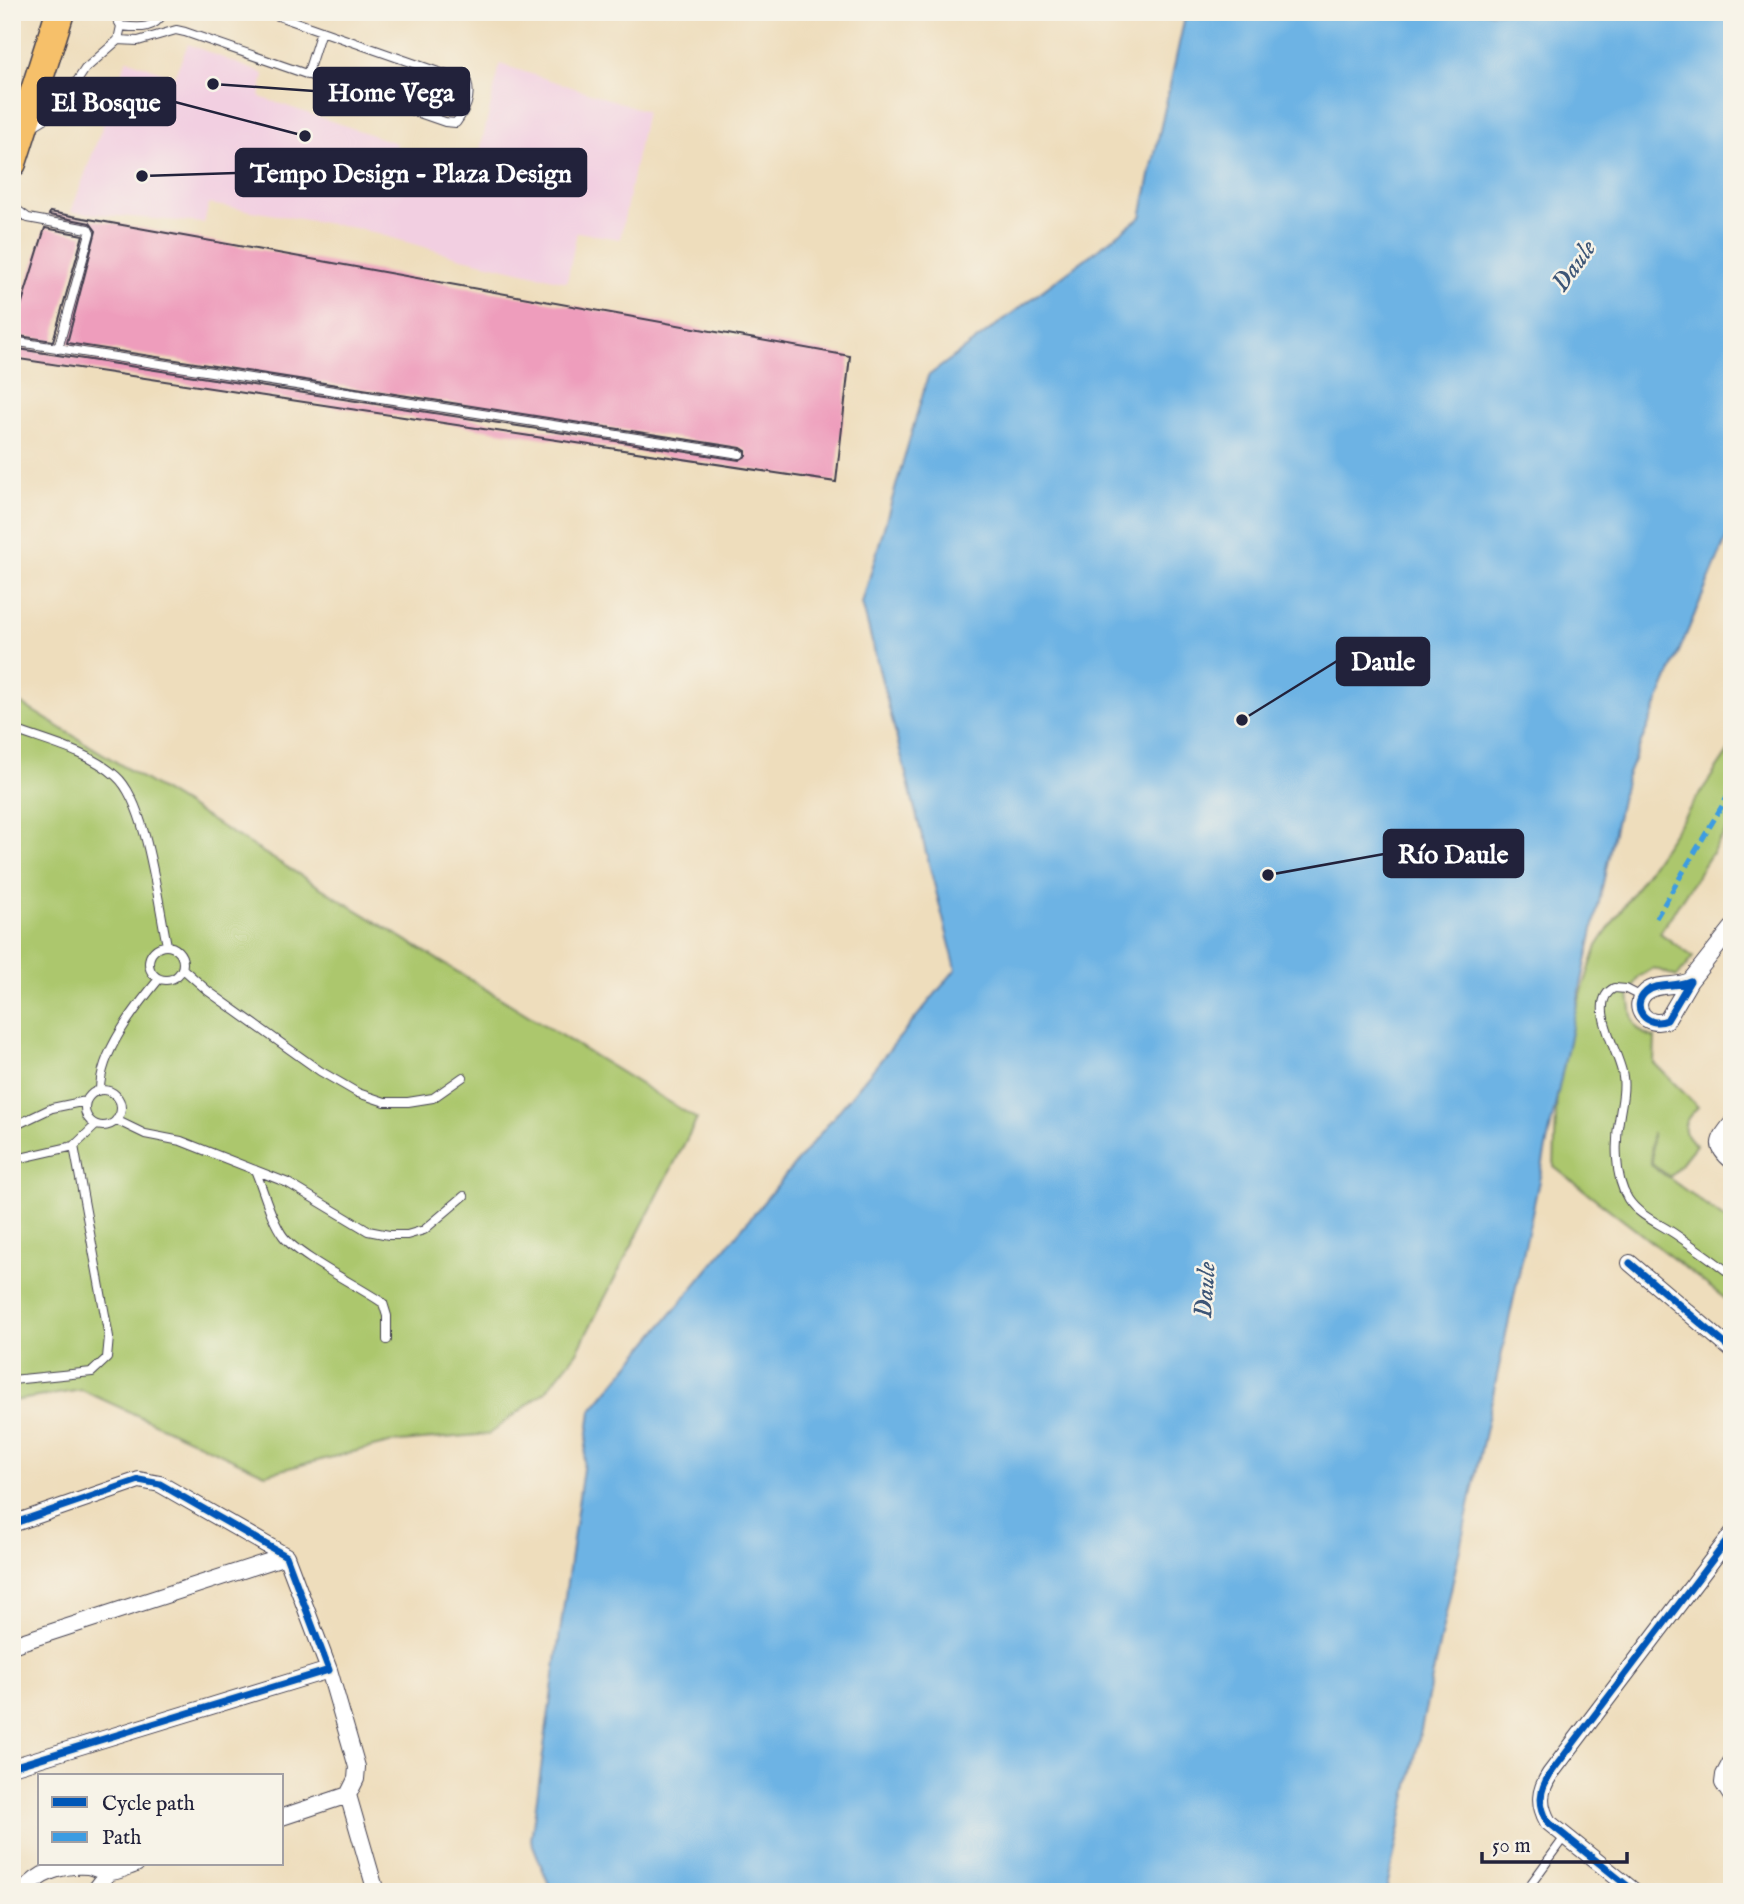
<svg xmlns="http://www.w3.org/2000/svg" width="1744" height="1904" font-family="'IM FELL English',serif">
<rect width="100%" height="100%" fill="#f7f3e8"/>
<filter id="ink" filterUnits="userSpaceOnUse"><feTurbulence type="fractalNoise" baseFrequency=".0143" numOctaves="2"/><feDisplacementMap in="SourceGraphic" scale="14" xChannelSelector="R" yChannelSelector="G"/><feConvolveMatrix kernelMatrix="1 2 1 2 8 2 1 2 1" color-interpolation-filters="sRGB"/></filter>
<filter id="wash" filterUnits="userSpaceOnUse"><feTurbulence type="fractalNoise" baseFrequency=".00686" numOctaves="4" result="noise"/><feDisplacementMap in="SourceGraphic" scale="28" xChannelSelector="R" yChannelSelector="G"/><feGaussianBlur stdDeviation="1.57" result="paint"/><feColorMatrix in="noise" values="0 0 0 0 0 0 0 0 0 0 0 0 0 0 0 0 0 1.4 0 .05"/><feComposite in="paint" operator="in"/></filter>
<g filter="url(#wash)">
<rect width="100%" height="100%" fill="#eeddbc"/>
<path fill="#f2cfe1" d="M188,44L264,74L260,97L396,143L394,161L472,186L500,64L646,111L620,239L577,232L567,282L462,258L361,229L209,204L204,223L71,212L127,59L174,77Z"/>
<path fill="#acc76d" stroke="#677454" stroke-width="2" d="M12,698L697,1119L577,1352L546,1391L489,1434L389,1443L265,1474L82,1390L12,1401Z
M1732,746V822L1660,933L1693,957L1677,977L1654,968L1639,977L1629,995C1633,1018 1629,1030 1655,1038L1654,1063L1698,1107C1683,1121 1678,1131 1696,1145L1670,1177L1652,1164V1132L1651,1165L1732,1224V1304L1554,1167L1558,1064L1597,946Z"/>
<path fill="#6db3e4" stroke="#486a90" stroke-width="2" d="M1186,12H1732V525L1625,781L1386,1892H552L531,1840L591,1411L956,969L862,603L928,376L1141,217Z"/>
<g id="blocks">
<path fill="#ee9dbc" d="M50,212L850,356L836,482L12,358V348L739,460L746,456V451L741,448L67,343L96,231L90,223L49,215Z
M45,228L83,235L53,341L12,335Z"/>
</g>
</g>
<g filter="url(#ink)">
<use href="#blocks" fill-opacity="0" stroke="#413e4e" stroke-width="2"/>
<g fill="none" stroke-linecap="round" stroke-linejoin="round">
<g stroke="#413e4e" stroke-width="10">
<path id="service" d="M121,26C140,28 154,30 164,12
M118,40L138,41L176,30L185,32L445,122L456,123C465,110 472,98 467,82L267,12
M307,75L321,31
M30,128L51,115L64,101L85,69L118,40L121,26L113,12
M12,206L28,218L88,229L90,233L58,349
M12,341L740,454
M12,729C46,742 88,751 116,776C147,803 158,903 167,945
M149 963a17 17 0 1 1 34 0a17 17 0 1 1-34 0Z
M183,969L208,991L320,1071L358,1093L385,1102H408L433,1098L463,1077
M1642,997L1626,989L1614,988C1585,1003 1621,1054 1623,1077C1625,1090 1622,1101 1620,1114C1615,1139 1614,1177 1628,1199C1639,1216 1659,1223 1675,1234C1694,1247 1713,1260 1732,1275
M100,1090C100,1052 136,1007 159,979
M85 1108a18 18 0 1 1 36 0a18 18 0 1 1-36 0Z
M116,1120L145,1134L181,1141L288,1183L368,1231L389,1235H407L424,1230L464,1196
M12,1127L52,1108L86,1101
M12,1160L74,1146L96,1125
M255,1170C264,1191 270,1218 283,1236C298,1256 360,1287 383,1303L387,1316V1340
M12,1380L92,1372L107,1358L109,1337L74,1146
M1525,1892L1565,1837"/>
</g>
<g stroke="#413e4e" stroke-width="18">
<path id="minor" d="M1690,981L1667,1020C1647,1029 1629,1007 1646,992C1658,982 1676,988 1690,981Z
M1690,981L1732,928
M1732,1123C1719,1140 1713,1146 1732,1161
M1630,1263L1732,1350
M12,1524L139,1480L160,1484L286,1556L329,1670L12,1767
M12,1645L286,1556
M1732,1760L1724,1775L1723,1783L1732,1797
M348,1795L376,1892
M282,1817L348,1795L356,1779L357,1767L329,1670
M23,1892C39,1872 63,1864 88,1866C95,1867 103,1873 110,1872C118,1872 129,1866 136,1864
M94,1892L109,1872
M1635,1892L1548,1822C1538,1804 1539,1791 1550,1774L1732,1534"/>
</g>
<g stroke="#413e4e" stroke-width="31">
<path id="trunk" d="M12,163L60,12"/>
</g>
<use href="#service" stroke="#fff" stroke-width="8"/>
<use href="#minor" stroke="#fff" stroke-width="16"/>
<use href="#trunk" stroke="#f6c06b" stroke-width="28"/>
<path stroke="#3c9ce2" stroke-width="5" stroke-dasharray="10 5" stroke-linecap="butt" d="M1656,918L1732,789"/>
<g stroke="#f7f3e8" stroke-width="11">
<path id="cycleway" d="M1690,981L1667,1020C1647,1029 1629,1007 1646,992C1658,982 1676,988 1690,981Z
M1630,1263L1732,1350
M12,1524L139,1480L160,1484L286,1556L329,1670L12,1767
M1635,1892L1548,1822C1538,1804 1539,1791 1550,1774L1732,1534"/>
</g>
<use href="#cycleway" stroke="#0057b8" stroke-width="7"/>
</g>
</g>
<g text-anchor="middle" stroke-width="5" stroke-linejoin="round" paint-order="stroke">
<g font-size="26" font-style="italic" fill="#3c5576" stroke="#f7f3e8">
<text transform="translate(1573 265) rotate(-54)" y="9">Daule</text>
<text transform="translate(1204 1290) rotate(-86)" y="9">Daule</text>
</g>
</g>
<path fill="none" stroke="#22223b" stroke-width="2.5" d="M213 84L314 91M305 136L175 102M142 176L236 173M1242 720L1337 661M1268 875L1384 854"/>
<g fill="#22223b" stroke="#f7f3e8" stroke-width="2.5">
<circle cx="213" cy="84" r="7"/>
<circle cx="305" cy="136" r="7"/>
<circle cx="142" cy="176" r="7"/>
<circle cx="1242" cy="720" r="7"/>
<circle cx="1268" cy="875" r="7"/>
</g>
<g fill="#22223b" stroke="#22223b" stroke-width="2.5">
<rect x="314" y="68" width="155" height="47" rx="7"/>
<rect x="38" y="78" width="137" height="47" rx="7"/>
<rect x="236" y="149" width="350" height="47" rx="7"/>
<rect x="1337" y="638" width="92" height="47" rx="7"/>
<rect x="1384" y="830" width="139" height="47" rx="7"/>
</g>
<g font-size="26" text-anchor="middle" font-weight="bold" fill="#fff">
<text x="391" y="101">Home Vega</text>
<text x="106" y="111">El Bosque</text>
<text x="411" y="182">Tempo Design - Plaza Design</text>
<text x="1383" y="670">Daule</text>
<text x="1453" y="863">Río Daule</text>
</g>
<rect width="1744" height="1904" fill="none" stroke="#f7f3e8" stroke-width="42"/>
<rect x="38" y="1774" width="245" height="91" fill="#f7f3e8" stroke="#a29fa3" stroke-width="2"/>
<rect x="52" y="1797" width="35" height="10" fill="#0057b8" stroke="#a29fa3" stroke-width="2"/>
<text x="102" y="1810" font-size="21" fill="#22223b">Cycle path</text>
<rect x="52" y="1832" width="35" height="10" fill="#3c9ce2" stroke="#a29fa3" stroke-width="2"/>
<text x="102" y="1844" font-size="21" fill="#22223b">Path</text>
<path d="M1482 1852v10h145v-10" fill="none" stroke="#22223b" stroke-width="3.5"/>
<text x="1492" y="1852" font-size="21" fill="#22223b" stroke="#f7f3e8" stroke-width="5" paint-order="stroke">50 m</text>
</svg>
